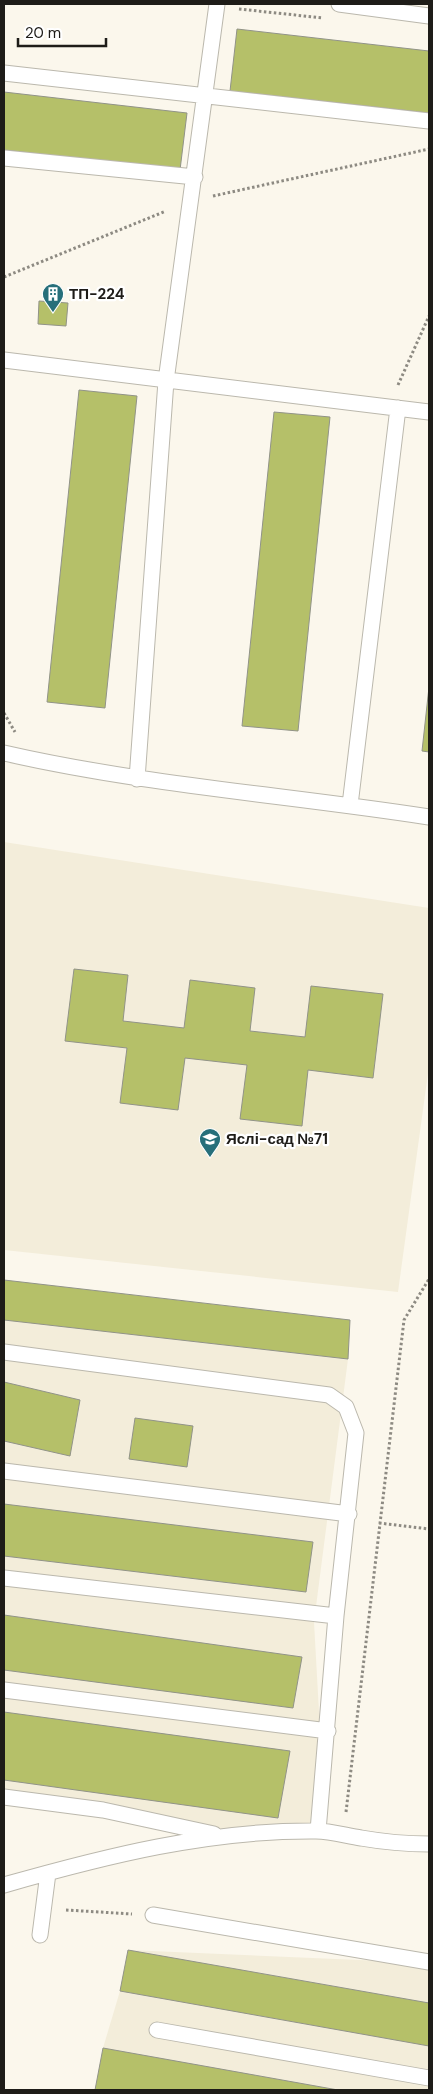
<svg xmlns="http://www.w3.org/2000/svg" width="433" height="2094" font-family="'DM Sans',sans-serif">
<rect width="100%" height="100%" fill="#fbf7ec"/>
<path fill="#f3edda" d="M4,842L429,908V1066L398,1292L4,1250Z
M4,1281L350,1327L348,1359L314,1622L320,1730L318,1831L221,1835L4,1797Z
M128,1950L429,1963V2090H95L103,2048L120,1991Z"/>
<path fill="#b5c069" stroke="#919388" d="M237,29L429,51V113L230,91Z
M4,92L187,113L180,170L4,150Z
M39,301L68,303L66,326L38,324Z
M79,390L137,396L105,708L47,702Z
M274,412L330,417L298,731L242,726Z
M429,687V752L422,751Z
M74,969L128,975L123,1021L184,1028L190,980L255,988L250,1031L305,1037L311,986L383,994L373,1078L308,1070L302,1126L240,1119L247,1065L185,1058L178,1110L120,1103L127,1048L65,1041Z
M4,1280L350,1320L348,1359L4,1320Z
M4,1382L80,1400L70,1456L4,1441Z
M135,1418L193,1426L187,1467L129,1459Z
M4,1504L313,1542L306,1592L4,1556Z
M4,1615L302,1657L293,1708L4,1670Z
M4,1712L290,1751L278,1818L4,1780Z
M128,1950L429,2003V2046L120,1991Z
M103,2048L338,2090H95Z"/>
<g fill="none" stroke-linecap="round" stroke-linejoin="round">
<g stroke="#bbb8ad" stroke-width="17">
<path id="lane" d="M339,4L429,16
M4,73L429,121
M4,158L195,177
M4,360L429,412
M4,753C144,785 287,795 429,817
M137,779L166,381L217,4
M350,805L398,408
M4,1352L329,1395L346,1407L356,1433L336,1616L318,1831
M4,1471L349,1514
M4,1578L336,1616
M4,1690L328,1731
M4,1797L103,1810L214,1834
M4,1885C106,1856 209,1830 316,1831C331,1831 347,1836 361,1838C384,1842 406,1844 429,1844
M153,1915L429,1962
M40,1935L48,1873
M157,2030L429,2078"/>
</g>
<path stroke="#8d8a82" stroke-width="3" stroke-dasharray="2.5 2.5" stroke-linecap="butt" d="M239,9L323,18
M213,196L429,149
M4,277L166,211
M398,385L429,316
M4,713L15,732
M379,1523L429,1529
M346,1812L404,1320L429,1279
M66,1910L132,1914"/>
<use href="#lane" stroke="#fff" stroke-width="15"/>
</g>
<defs>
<g id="building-pin" transform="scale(1.125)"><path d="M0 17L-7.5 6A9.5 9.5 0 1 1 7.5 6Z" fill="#266f7a" stroke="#fff"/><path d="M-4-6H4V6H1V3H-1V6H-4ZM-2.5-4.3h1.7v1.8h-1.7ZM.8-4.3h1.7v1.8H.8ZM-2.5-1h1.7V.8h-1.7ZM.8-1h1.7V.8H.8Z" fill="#fff"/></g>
<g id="school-pin" transform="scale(1.125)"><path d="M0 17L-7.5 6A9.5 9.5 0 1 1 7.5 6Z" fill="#266f7a" stroke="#fff"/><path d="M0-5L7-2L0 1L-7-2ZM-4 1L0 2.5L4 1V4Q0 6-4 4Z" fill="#fff"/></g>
</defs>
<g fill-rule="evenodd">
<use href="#building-pin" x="53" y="294"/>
<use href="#school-pin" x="210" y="1139"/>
</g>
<g text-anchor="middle" stroke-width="4.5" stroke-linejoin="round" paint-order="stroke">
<g font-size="15" font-weight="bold" fill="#1e1c18" stroke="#fff" text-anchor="start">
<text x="69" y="299">ТП-224</text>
<text x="226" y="1144">Яслі-сад №71</text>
</g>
</g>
<rect width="433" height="2094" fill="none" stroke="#1e1c18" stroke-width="10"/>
<path d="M18 38v8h88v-8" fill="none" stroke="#1e1c18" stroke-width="2.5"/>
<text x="25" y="38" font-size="15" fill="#1e1c18" stroke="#ffffff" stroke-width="4" paint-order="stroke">20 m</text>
</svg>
